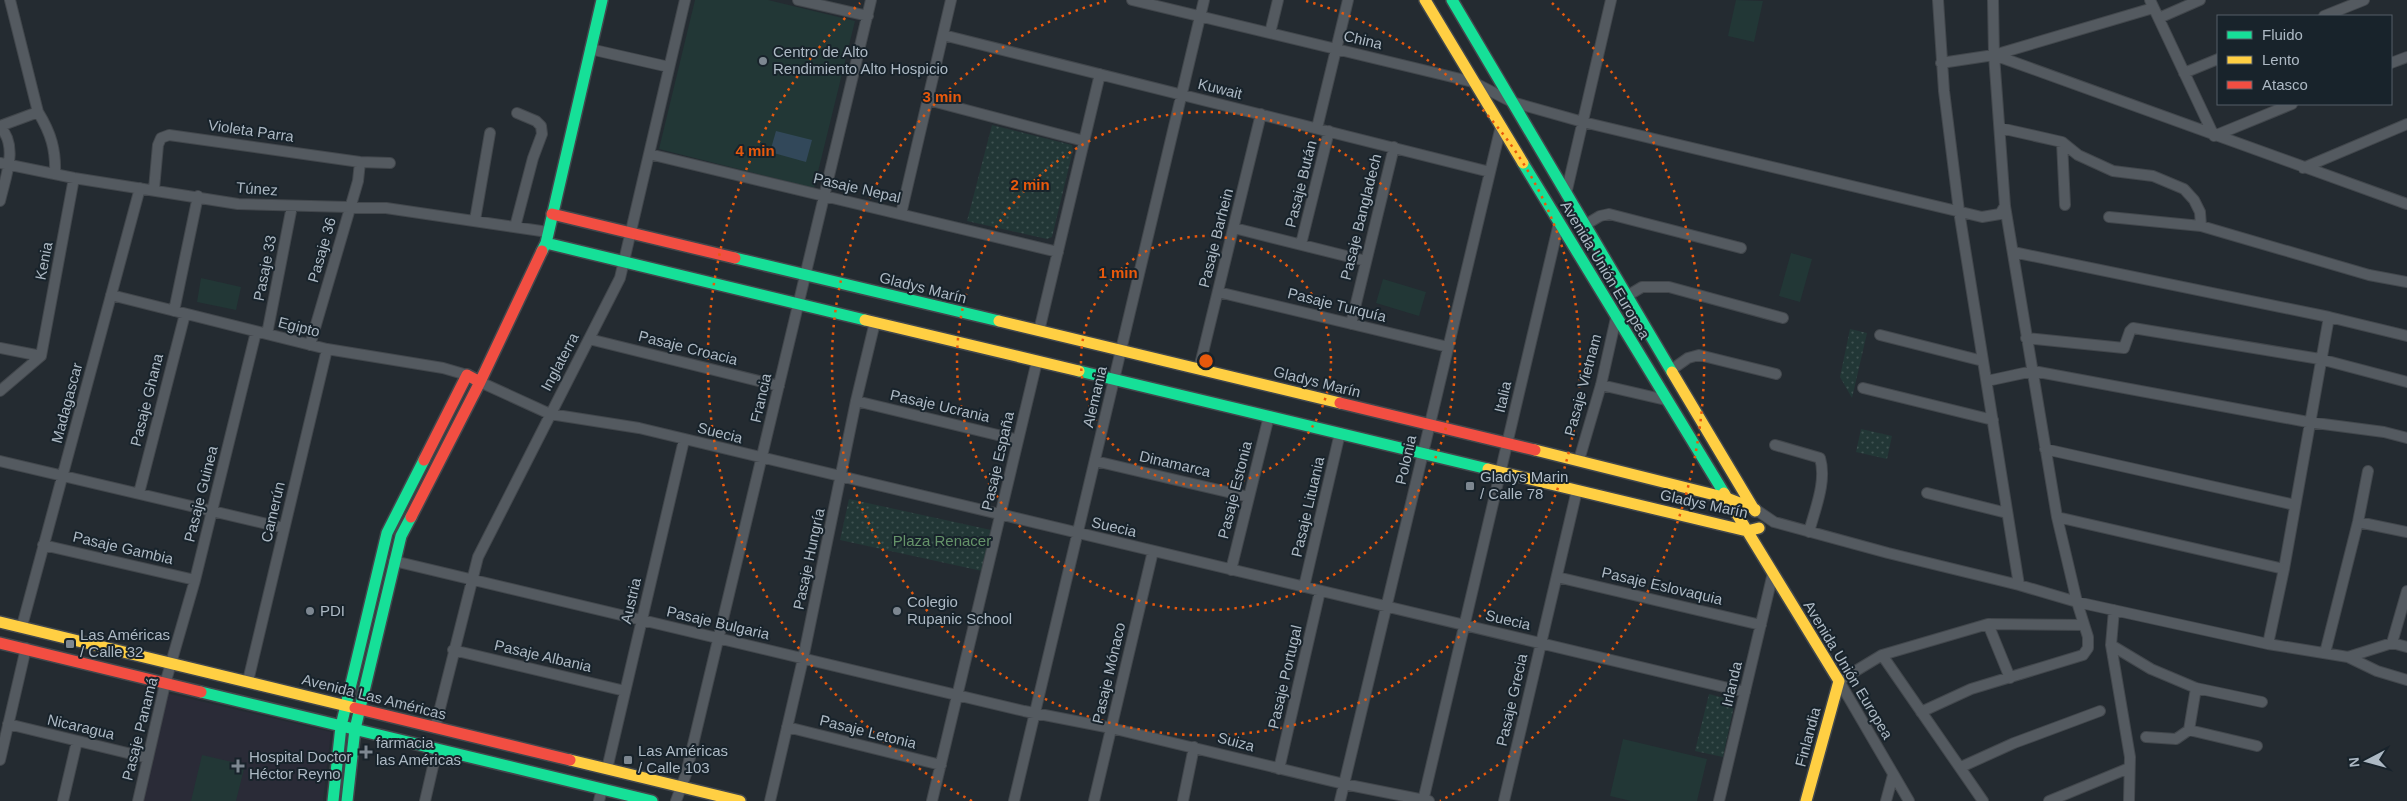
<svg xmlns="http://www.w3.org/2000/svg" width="2407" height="801" font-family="Helvetica,sans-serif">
<defs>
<pattern id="park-dots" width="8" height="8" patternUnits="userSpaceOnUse" patternTransform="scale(1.25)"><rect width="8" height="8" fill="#223736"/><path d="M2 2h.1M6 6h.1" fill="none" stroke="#3f5251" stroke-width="1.8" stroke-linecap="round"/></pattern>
</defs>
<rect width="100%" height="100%" fill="#242b31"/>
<path fill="#2a2b37" d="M166,693L331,732L323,801H142Z"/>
<path fill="#223736" d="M695,0H768L855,21L814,188L659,149Z
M1736,0L1763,1L1754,42L1728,36Z
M1791,253L1812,259L1800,302L1779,296Z
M201,278L241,287L236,310L197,302Z
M1383,279L1426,292L1419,316L1376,303Z
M1623,739L1707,759L1697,801H1631L1610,796Z
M202,755L245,765L236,801H191Z"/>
<path fill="url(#park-dots)" d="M992,125L1072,145L1073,150L1052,237L1047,239L967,221Z
M1850,329L1867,333L1852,398L1840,377Z
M1861,429L1892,436L1887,459L1856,452Z
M849,499L991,530L982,571L840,540Z
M1709,694L1735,701L1723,757L1695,751Z"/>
<path fill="#32485a" d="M776,131L812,140L806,162L770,152Z"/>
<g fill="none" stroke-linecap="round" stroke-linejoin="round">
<g stroke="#42474c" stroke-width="12">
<path id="street" d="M798,0L868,16
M1132,0L1473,82L1512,102L1583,122L1982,217L2000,214L2005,206
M1938,0L1944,91L1959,211L2019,585
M2150,0L2214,136L2292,104
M2324,16L2364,0
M2159,18L2200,0
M1270,33L1278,0
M943,35L1490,172
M590,49L669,67
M1994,55L2407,204
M1941,63L1994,55L2153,8
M2391,63L2407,57
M2184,73L2218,59
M928,100L1084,141
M38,112C51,133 56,150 55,174
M0,126L38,112L10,0
M0,127C19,146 5,178 0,201
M1317,128L1348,0
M2000,128L2062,142L2078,155L2113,171L2153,176L2184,189L2194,200L2200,212L2201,226
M2062,142L2065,205
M649,154L1058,252
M0,163L74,178L238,204L386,208L548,232
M2303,168L2407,124
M154,189L158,145L161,138L169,135L360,162L390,163
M1566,194L1611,0
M901,214L951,0
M2109,217L2201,226L2369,275L2407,282
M475,220L490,133
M1585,225L1600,216L1609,214L1741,248
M515,227L533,158L542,134L541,126L536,121L517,113
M1234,228L1366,261
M1301,244L1329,131
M2013,252L2329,317L2407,336
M1218,292L1448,347
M111,295L327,349L443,368L467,375
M1627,296L1642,287H1669L1783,318
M174,311L198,196
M1351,324L1394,147
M1039,331L1100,74
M267,334L292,206
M1880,335L1983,361
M2026,338L2124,348L2130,331L2133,328L2320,359L2407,382
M589,339L779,386
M310,345L358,181L360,162
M0,348L41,356L0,391
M41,356L74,178
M1199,369L1261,114
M1671,370L1688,358L1699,355L1776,374
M1987,381L2033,371L2308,422L2384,432L2407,438
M480,382L550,414L639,428L1745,692
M1601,385L1666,400
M1863,388L1993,420
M856,401L1018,440
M1775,445L1820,458C1827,481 1815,509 1809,532
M2045,449L2295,505
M1579,460L1601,385L1616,318
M0,461L284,528
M1095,461L1249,497
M139,493L185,314
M1927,493L2007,513
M1755,509L1774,522L1888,553L2019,585L2077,602L2268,644L2348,657L2392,643L2407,647
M2057,517L2284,569
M2358,522L2407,532
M43,545L195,580
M394,561L1024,711L1111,728L1344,784L1429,801
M1231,570L1269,416
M1557,577L1761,625
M1304,587L1340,433
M2114,610L2111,645L2130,757L2129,801
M1988,624L2084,625
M22,626L140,188
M2392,643L2407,591
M2268,644L2284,569L2329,317
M2111,645L2151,669L2196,688L2262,702
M453,650L625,691
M2325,653L2358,522L2368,471
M1882,655L1983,801
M2348,657L2377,671L2407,680
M248,681L327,349
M1921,712L1971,689L2083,655L2088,648V637L2077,602L2057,517L2005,206L1994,55L1993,0
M8,724L148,758
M787,727L941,765
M435,728L478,557L620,278L685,0
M2189,730L2257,746
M2146,737L2176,739L2189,730L2196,688
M0,760L26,648
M1961,767L2014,743L2100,711
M607,769L684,440
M1279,769L1320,591
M63,801L77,741
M138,801L165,684L195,580L256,332
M425,801L437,749
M599,801L602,789
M676,801L686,774L871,0
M770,801L803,659L856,401L875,322
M932,801L1037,361
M1014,801L1204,0
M1094,801L1153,551
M1183,801L1194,747
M1340,801L1501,126
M1423,801L1559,223
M1504,801L1577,490
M1719,801L1773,573
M1886,801L1893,775
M1909,801L1839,681L1882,655L1988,624L2010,678
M2049,801L2129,768"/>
</g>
<g stroke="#42474c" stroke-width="14">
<path id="fast" d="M1452,0L1672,372
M1523,163L1724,493
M546,243L865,320
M542,251L546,243L602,0
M735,258L999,321
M1079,371L1488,469
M201,692L652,801
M333,801L341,726L387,533L424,460
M347,801L355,729L401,536L411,517"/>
</g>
<g stroke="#42474c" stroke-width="14">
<path id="slow" d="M1425,0L1523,163
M865,320L1079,371
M999,321L1340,403
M1672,372L1755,511
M1535,450L1727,498L1755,509
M1488,469L1747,531L1759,528
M1724,493L1839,681L1806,801
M0,622L355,708
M570,760L740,801"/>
</g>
<g stroke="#42474c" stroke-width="14">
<path id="jam" d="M552,214L735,258
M1340,403L1535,450
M424,460L467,375L480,382
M411,517L480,382L542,251
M0,643L201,692
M355,708L570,760"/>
</g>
<use href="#street" stroke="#545a60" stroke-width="10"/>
<use href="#fast" stroke="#16e098" stroke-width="11"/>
<use href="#slow" stroke="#ffcf43" stroke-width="11"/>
<use href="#jam" stroke="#f24e42" stroke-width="11"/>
</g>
<g fill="none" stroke="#e8590c" stroke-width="2.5" stroke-dasharray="2.5 5">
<circle cx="1206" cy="361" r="125"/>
<circle cx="1206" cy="361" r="249"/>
<path d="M1306 1A374 374 0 1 1 1106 1"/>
<path d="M972 801A498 498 0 0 1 860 3M1552 3A498 498 0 0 1 1440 801"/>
</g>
<g fill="#7d8791" stroke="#18232b" stroke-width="2">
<circle cx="763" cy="61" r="5"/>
<rect x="1465" y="481" width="10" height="10" rx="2.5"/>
<circle cx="310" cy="611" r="5"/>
<circle cx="897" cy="611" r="5"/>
<rect x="65" y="639" width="10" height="10" rx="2.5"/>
<path d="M363.5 744.5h5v5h5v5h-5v5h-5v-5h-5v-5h5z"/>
<rect x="623" y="755" width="10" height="10" rx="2.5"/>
<path d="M235.5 758.5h5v5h5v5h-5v5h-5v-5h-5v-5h5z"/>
</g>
<g text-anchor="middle" stroke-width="4" stroke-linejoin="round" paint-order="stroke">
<g font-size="15" fill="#adb9c4" stroke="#18232b">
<text transform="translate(1363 40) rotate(13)" y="5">China</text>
<text transform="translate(1220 89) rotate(14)" y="5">Kuwait</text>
<text transform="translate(251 131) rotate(8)" y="5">Violeta Parra</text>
<text transform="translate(1301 184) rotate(-76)" y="5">Pasaje Bután</text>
<text transform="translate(857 188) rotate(13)" y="5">Pasaje Nepal</text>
<text transform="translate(257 189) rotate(4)" y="5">Túnez</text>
<text transform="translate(1361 217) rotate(-76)" y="5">Pasaje Bangladech</text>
<text transform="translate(1216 238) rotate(-76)" y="5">Pasaje Barhein</text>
<text transform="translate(322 250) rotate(-74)" y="5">Pasaje 36</text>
<text transform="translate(44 261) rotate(-79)" y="5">Kenia</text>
<text transform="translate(265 268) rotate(-79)" y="5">Pasaje 33</text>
<text transform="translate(1605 270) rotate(59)" y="5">Avenida Unión Europea</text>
<text transform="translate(923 288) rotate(14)" y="5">Gladys Marín</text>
<text transform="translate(1337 305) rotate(14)" y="5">Pasaje Turquía</text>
<text transform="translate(299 327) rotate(14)" y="5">Egipto</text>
<text transform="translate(688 348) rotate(14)" y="5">Pasaje Croacia</text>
<text transform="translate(560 362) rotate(-62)" y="5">Inglaterra</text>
<text transform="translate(1317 382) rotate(14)" y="5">Gladys Marín</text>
<text transform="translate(1583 385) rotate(-75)" y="5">Pasaje Vietnam</text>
<text transform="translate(1095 397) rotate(-77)" y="5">Alemania</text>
<text transform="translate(1503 397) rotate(-77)" y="5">Italia</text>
<text transform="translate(761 398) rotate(-77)" y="5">Francia</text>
<text transform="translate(147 400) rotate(-76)" y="5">Pasaje Ghana</text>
<text transform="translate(67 403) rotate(-75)" y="5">Madagascar</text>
<text transform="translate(940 406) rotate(13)" y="5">Pasaje Ucrania</text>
<text transform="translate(720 433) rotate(14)" y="5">Suecia</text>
<text transform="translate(1406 460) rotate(-77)" y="5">Polonia</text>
<text transform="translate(998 461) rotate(-77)" y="5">Pasaje España</text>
<text transform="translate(1175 464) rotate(13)" y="5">Dinamarca</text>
<text transform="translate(1235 490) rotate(-76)" y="5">Pasaje Estonia</text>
<text transform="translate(201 494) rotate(-76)" y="5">Pasaje Guinea</text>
<text transform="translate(1704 504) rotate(12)" y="5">Gladys Marín</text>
<text transform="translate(1308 507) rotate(-77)" y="5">Pasaje Lituania</text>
<text transform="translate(273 512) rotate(-77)" y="5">Camerún</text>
<text transform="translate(1114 527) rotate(13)" y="5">Suecia</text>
<text transform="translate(123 548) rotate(13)" y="5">Pasaje Gambia</text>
<text transform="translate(809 559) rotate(-78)" y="5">Pasaje Hungría</text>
<text transform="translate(1662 586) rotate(13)" y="5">Pasaje Eslovaquia</text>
<text transform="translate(631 601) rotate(-77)" y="5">Austria</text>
<text transform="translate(1508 620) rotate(13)" y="5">Suecia</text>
<text transform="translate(718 623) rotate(13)" y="5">Pasaje Bulgaria</text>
<text transform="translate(543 656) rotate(13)" y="5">Pasaje Albania</text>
<text transform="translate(1848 670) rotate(59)" y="5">Avenida Unión Europea</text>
<text transform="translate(1109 673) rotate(-77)" y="5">Pasaje Mónaco</text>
<text transform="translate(1285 677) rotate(-77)" y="5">Pasaje Portugal</text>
<text transform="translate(1732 684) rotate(-77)" y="5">Irlanda</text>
<text transform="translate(374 697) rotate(14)" y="5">Avenida Las Américas</text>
<text transform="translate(1512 700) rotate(-77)" y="5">Pasaje Grecia</text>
<text transform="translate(81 727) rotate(13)" y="5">Nicaragua</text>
<text transform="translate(140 729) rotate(-76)" y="5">Pasaje Panamá</text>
<text transform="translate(868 732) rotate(14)" y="5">Pasaje Letonia</text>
<text transform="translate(1808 737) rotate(-75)" y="5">Finlandia</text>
<text transform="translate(1236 742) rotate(15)" y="5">Suiza</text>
</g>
<g font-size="15" fill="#adb9c4" stroke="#18232b" text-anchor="start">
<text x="773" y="57">Centro de Alto<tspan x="773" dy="17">Rendimiento Alto Hospicio</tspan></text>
<text x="1480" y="482">Gladys Marin<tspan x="1480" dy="17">/ Calle 78</tspan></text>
<text x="907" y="607">Colegio<tspan x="907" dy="17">Rupanic School</tspan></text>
<text x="320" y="616">PDI</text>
<text x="80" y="640">Las Américas<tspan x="80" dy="17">/ Calle 32</tspan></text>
<text x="376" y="748">farmacia<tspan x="376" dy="17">las Américas</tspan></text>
<text x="638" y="756">Las Américas<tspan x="638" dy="17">/ Calle 103</tspan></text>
<text x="249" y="762">Hospital Doctor<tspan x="249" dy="17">Héctor Reyno</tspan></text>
</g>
<g font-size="15" fill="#659369" stroke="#18232b">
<text x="942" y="546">Plaza Renacer</text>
</g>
</g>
<circle cx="1206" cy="361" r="8" fill="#e8590c" stroke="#18232b" stroke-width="2.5"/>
<g font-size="15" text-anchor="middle" font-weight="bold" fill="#e8590c" stroke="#18232b" stroke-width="4" stroke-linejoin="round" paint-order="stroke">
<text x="942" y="102">3 min</text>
<text x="755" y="156">4 min</text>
<text x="1030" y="190">2 min</text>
<text x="1118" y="278">1 min</text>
</g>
<rect x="2217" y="15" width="175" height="90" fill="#18232b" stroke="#545f68"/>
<rect x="2227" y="31" width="25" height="8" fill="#16e098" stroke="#545f68"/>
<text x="2262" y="40" font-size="15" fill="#adb9c4">Fluido</text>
<rect x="2227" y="56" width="25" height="8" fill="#ffcf43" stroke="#545f68"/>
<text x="2262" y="65" font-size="15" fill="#adb9c4">Lento</text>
<rect x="2227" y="81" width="25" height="8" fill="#f24e42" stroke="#545f68"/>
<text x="2262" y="90" font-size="15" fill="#adb9c4">Atasco</text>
<g transform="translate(2367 761) rotate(264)" stroke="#18232b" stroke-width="4" paint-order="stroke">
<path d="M0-4L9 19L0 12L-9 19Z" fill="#adb9c4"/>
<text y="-8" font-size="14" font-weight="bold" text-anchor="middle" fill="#adb9c4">N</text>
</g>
</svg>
